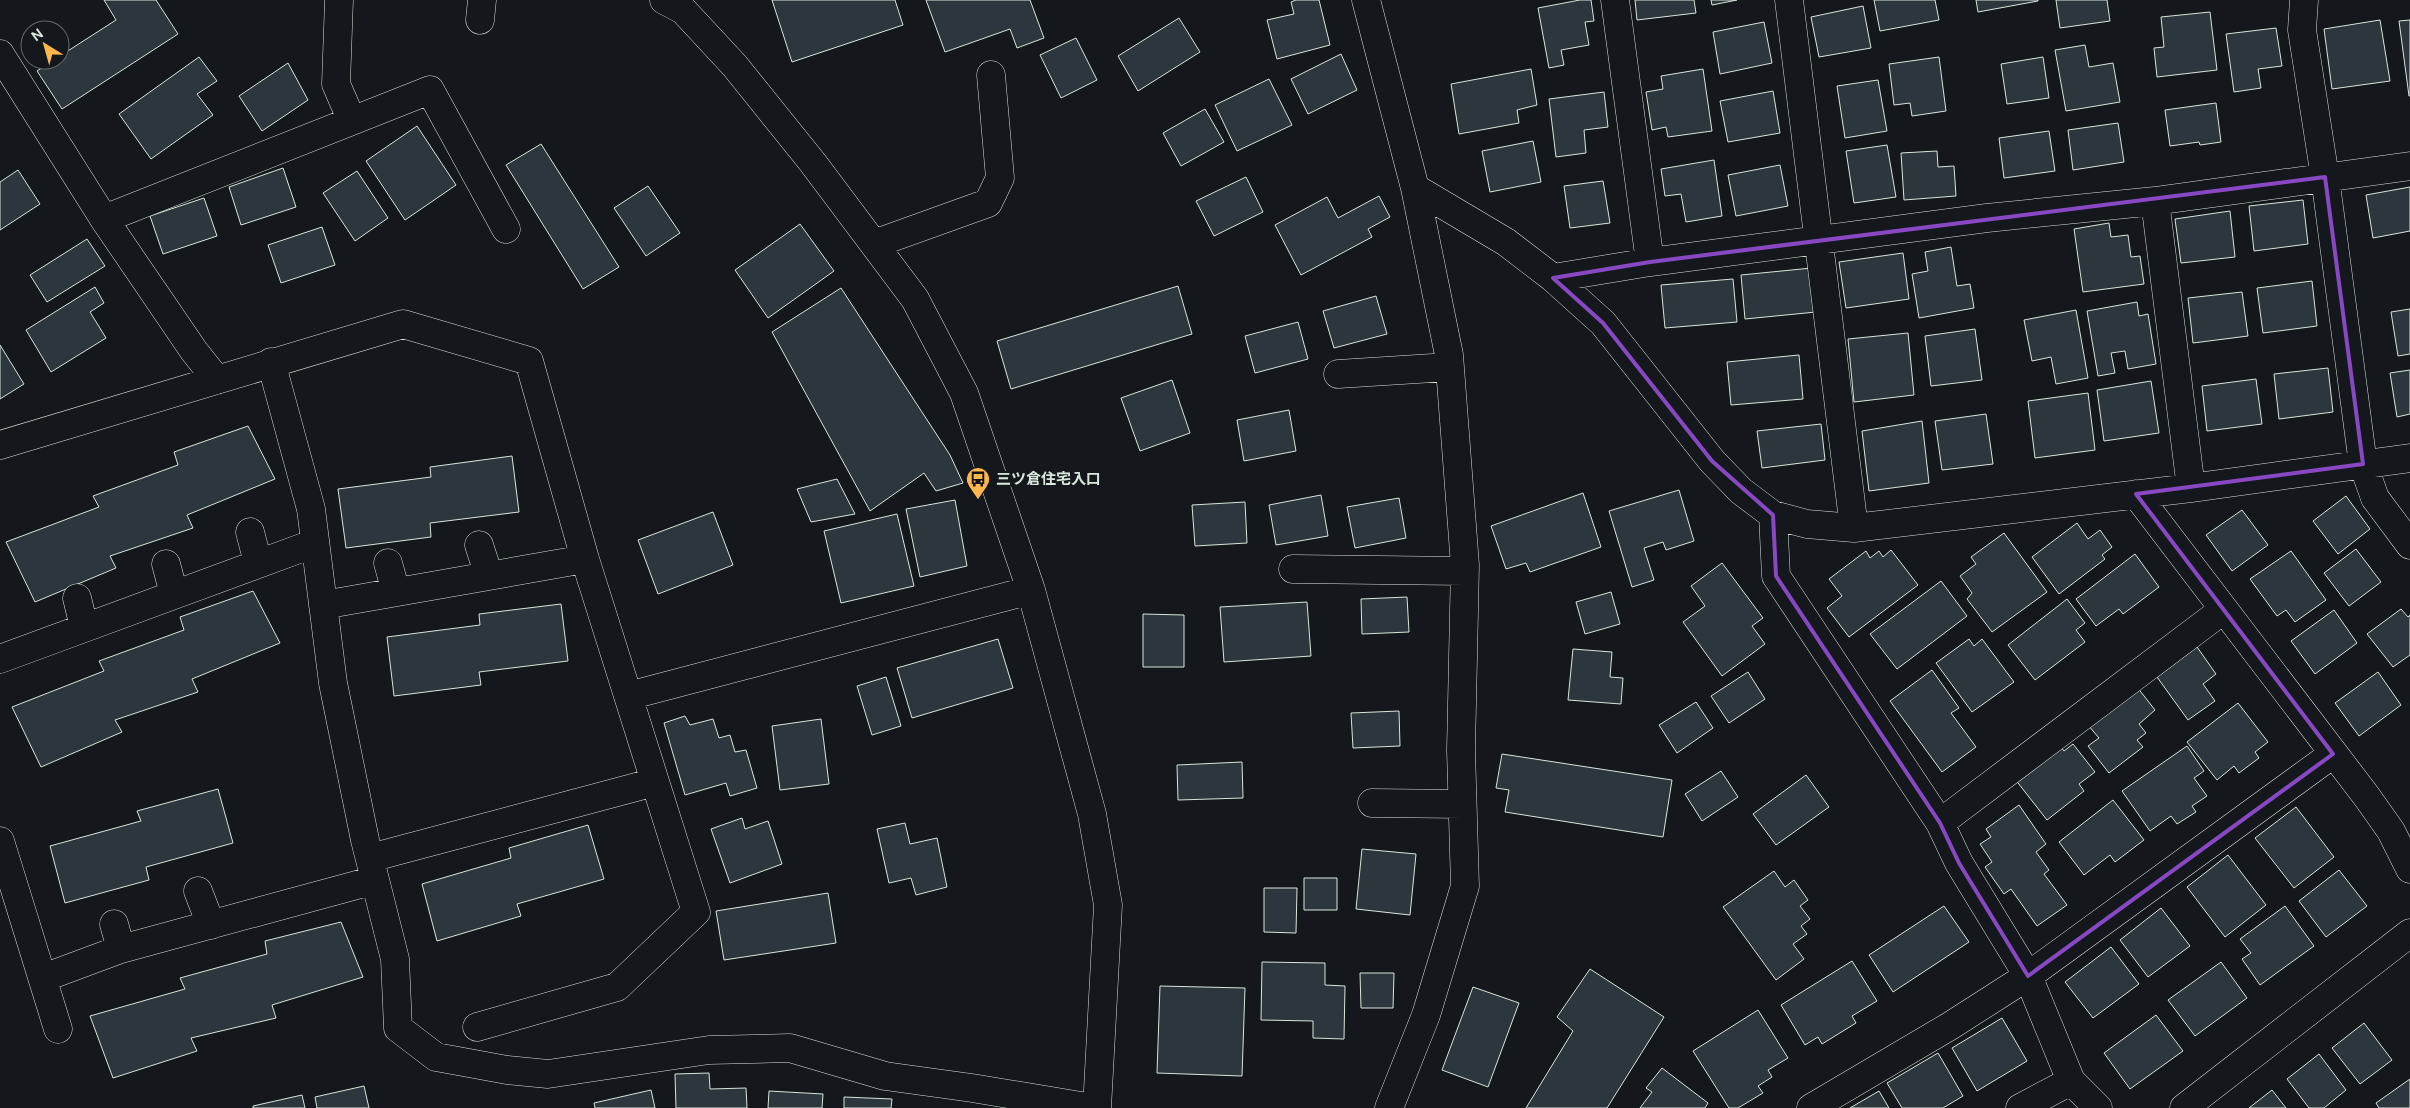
<svg xmlns="http://www.w3.org/2000/svg" width="2410" height="1108" font-family="'DM Sans','Noto Sans JP',sans-serif">
<rect width="100%" height="100%" fill="#14181c"/>
<path fill="#2c363c" stroke="#d8e6dc" d="M104,0H156L178,34L62,109L37,71L54,60H60V56L116,20Z
M772,0H895L903,25L792,62Z
M926,0H1030L1044,38L1017,48L1010,29L945,52Z
M1296,0H1319L1330,45L1277,59L1267,20L1294,14L1291,2Z
M1580,0H1591L1594,21L1585,22L1589,45L1561,50L1564,65L1549,68L1538,8Z
M1635,0H1694L1696,13L1637,20Z
M1711,0H1737L1712,5Z
M1874,0H1935L1939,20L1880,31Z
M1976,0H2038V1L1978,12Z
M2056,0H2107L2110,21L2060,28Z
M1863,6L1871,48L1819,57L1811,17Z
M2210,12L2217,70L2157,77L2154,48L2164,47L2161,17Z
M1179,18L1200,52L1138,91L1118,56Z
M2380,20L2390,81L2332,89L2324,29Z
M2410,20V96H2409L2399,21Z
M1764,22L1772,63L1720,74L1713,32Z
M2276,28L2282,66L2258,69L2261,88L2234,92L2226,34Z
M1076,38L1097,80L1061,98L1040,55Z
M2085,45L2089,67L2113,63L2120,102L2066,111L2055,50Z
M1341,54L1357,90L1308,114L1291,79Z
M199,57L217,81L197,94L213,115L151,159L119,114Z
M1939,57L1946,111L1912,116L1910,103L1894,105L1889,64Z
M2043,57L2049,98L2007,104L2001,64Z
M288,63L308,100L262,131L239,96Z
M1531,69L1537,105L1517,110L1519,123L1459,134L1451,84Z
M1703,69L1712,131L1668,137L1666,127L1652,130L1646,92L1663,89L1661,76Z
M1269,79L1292,125L1237,151L1215,105Z
M1878,80L1887,131L1845,138L1837,86Z
M1773,91L1780,133L1728,142L1720,101Z
M1604,92L1608,127L1584,130L1586,153L1556,157L1549,99Z
M2216,103L2221,142L2200,145L2199,142L2170,146L2165,110Z
M1205,109L1224,142L1181,166L1163,133Z
M2118,123L2124,162L2073,170L2068,130Z
M417,126L456,185L405,220L366,161Z
M2049,131L2055,171L2004,178L1999,138Z
M1533,141L1541,182L1490,192L1482,151Z
M541,144L619,267L583,289L506,165Z
M1887,145L1896,197L1854,203L1846,151Z
M1937,151L1938,167L1954,166L1956,196L1904,200L1901,153Z
M1714,160L1722,216L1686,222L1681,194L1665,196L1661,169Z
M1780,165L1788,206L1736,216L1728,175Z
M283,168L296,207L241,225L229,187Z
M18,170L40,204L0,230V182Z
M357,171L388,218L355,241L323,193Z
M1246,177L1263,212L1214,236L1196,201Z
M1603,181L1610,223L1570,228L1564,186Z
M648,186L680,233L646,256L614,208Z
M2410,187V231L2373,238L2366,195Z
M1379,196L1390,217L1368,229L1372,237L1301,275L1275,225L1327,197L1338,218Z
M204,198L217,236L163,254L150,216Z
M2303,200L2308,244L2254,251L2249,206Z
M2230,211L2235,257L2181,263L2175,219Z
M2109,223L2111,237L2128,235L2131,257L2140,256L2144,284L2083,292L2074,229Z
M800,224L834,271L768,318L735,270Z
M322,227L335,265L281,283L268,245Z
M87,239L105,266L47,302L30,275Z
M1951,247L1957,286L1970,284L1974,308L1919,318L1912,274L1928,271L1925,252Z
M1903,253L1909,299L1846,308L1839,262Z
M1812,268L1816,312L1745,319L1741,275Z
M1733,279L1737,322L1665,328L1661,285Z
M2312,281L2317,326L2263,333L2257,288Z
M1178,286L1192,334L1011,389L997,341Z
M95,287L104,303L90,312L106,338L51,372L26,330Z
M841,288L950,455L963,483L936,491L924,473L870,511L772,332Z
M2242,292L2248,336L2193,343L2188,298Z
M1376,296L1387,334L1334,348L1323,311Z
M2137,302L2139,316L2148,314L2156,364L2128,369L2125,351L2111,353L2115,373L2098,376L2087,311Z
M2410,309V354L2398,356L2391,312Z
M2076,310L2088,378L2056,384L2051,357L2032,361L2024,320Z
M1298,322L1308,359L1255,373L1245,336Z
M1975,329L1982,380L1931,386L1925,336Z
M1908,333L1914,395L1854,402L1848,339Z
M0,345L24,384L0,399Z
M1799,355L1803,399L1731,405L1727,362Z
M2328,368L2333,412L2279,419L2274,374Z
M2410,370V414L2397,417L2390,373Z
M2256,379L2262,424L2207,431L2202,386Z
M1172,380L1190,433L1140,451L1121,398Z
M2151,381L2159,433L2104,441L2097,390Z
M2088,393L2095,450L2035,458L2028,401Z
M1289,410L1296,451L1244,461L1237,420Z
M1986,414L1993,464L1942,470L1935,421Z
M1922,421L1929,483L1869,491L1862,431Z
M1821,424L1825,460L1762,468L1757,431Z
M248,426L275,479L187,515L193,528L110,556L116,568L35,602L6,542L99,507L93,496L178,465L174,452Z
M512,456L519,512L430,523L431,537L346,548L338,489L431,477L430,467Z
M837,479L855,514L811,522L797,489Z
M1679,490L1694,541L1666,550L1663,542L1644,548L1654,580L1632,587L1609,511Z
M1583,493L1601,547L1530,572L1526,563L1506,569L1491,526Z
M1321,495L1328,536L1276,545L1269,505Z
M2346,496L2370,529L2338,554L2313,521Z
M1399,498L1406,538L1355,548L1347,507Z
M955,500L967,566L920,577L906,509Z
M1245,502L1247,543L1195,546L1192,505Z
M2242,510L2268,545L2232,571L2206,535Z
M713,512L733,565L658,594L638,540Z
M897,514L914,586L841,603L824,531Z
M2077,523L2088,539L2100,530L2112,547L2102,555L2105,559L2059,594L2032,557Z
M2004,533L2047,592L1992,632L1967,599L1972,593L1960,576L1976,564L1971,557Z
M2356,549L2381,582L2349,606L2324,573Z
M1891,550L1918,585L1849,637L1827,608L1842,596L1829,579L1866,551L1870,558L1879,551L1883,557Z
M2291,551L2326,600L2295,622L2286,610L2277,616L2250,579Z
M2135,554L2159,587L2123,614L2119,609L2096,626L2076,599Z
M1722,563L1763,618L1752,626L1765,644L1722,676L1683,622L1705,606L1691,586Z
M1941,581L1967,616L1897,669L1870,634Z
M253,591L280,643L192,679L198,692L115,720L122,732L41,767L12,707L104,671L99,661L184,630L180,617Z
M1611,592L1620,624L1585,634L1576,602Z
M1407,597L1409,632L1362,634L1361,599Z
M2067,599L2085,623L2076,630L2085,642L2035,680L2008,645Z
M1307,602L1311,656L1224,662L1220,607Z
M561,604L568,661L479,672L481,685L394,696L387,637L480,625L479,614Z
M2401,609L2408,617L2410,615V655L2393,667L2367,634Z
M2334,610L2357,643L2315,674L2291,641Z
M1143,614L1184,615V667H1143Z
M998,639L1013,688L912,718L897,668Z
M1969,639L1974,646L1982,639L2014,682L1972,712L1936,663Z
M2197,647L2216,674L2203,684L2215,701L2188,720L2157,677Z
M1573,649L1612,652L1610,677L1623,678L1621,704L1568,700Z
M1932,670L1959,708L1951,713L1976,747L1942,772L1890,701Z
M1748,672L1765,699L1729,723L1711,696Z
M2378,672L2401,705L2359,736L2335,703Z
M886,677L901,726L872,735L857,686Z
M2137,687L2155,710L2139,724L2146,733L2137,740L2143,747L2109,773L2088,746L2099,738L2088,725Z
M1696,702L1713,728L1677,753L1659,725Z
M2238,703L2268,742L2255,752L2259,758L2239,773L2234,766L2217,780L2187,742Z
M1399,711L1400,746L1353,748L1351,713Z
M685,716L690,725L713,719L719,738L730,735L735,752L746,750L757,788L730,796L726,783L685,795L664,723Z
M821,719L829,784L780,790L772,726Z
M2073,744L2095,772L2079,784L2084,791L2047,820L2011,774L2060,746L2064,751Z
M2187,746L2204,771L2194,778L2207,796L2192,806L2196,812L2177,824L2171,816L2150,831L2122,791Z
M1502,754L1672,780L1663,837L1505,812L1509,790L1496,788Z
M1242,762L1243,798L1178,800L1177,765Z
M1721,771L1738,797L1702,821L1685,794Z
M1806,775L1829,807L1776,845L1753,814Z
M218,789L233,843L146,867L149,880L65,903L50,846L141,821L137,811Z
M2113,800L2144,840L2115,862L2110,855L2084,875L2059,842Z
M2019,805L2046,844L2036,852L2049,870L2044,874L2067,905L2037,926L2011,889L2004,894L1985,867L1992,862L1980,844L1991,837L1986,829Z
M2296,807L2334,857L2294,888L2255,838Z
M742,818L745,829L768,821L782,864L730,883L711,829Z
M905,823L910,844L937,838L947,887L916,895L911,878L889,883L877,829Z
M588,825L604,879L517,904L521,916L437,941L422,884L511,858L509,848Z
M1362,849L1416,854L1410,915L1356,909Z
M2228,855L2266,905L2225,937L2187,887Z
M2339,870L2367,906L2326,937L2299,901Z
M1774,871L1785,887L1794,880L1808,900L1800,906L1810,919L1801,926L1807,934L1793,944L1804,959L1776,980L1723,907Z
M1304,878H1337V910H1304Z
M1264,888H1297L1296,933L1264,932Z
M828,893L836,943L724,960L716,911Z
M1944,906L1969,942L1893,992L1869,955Z
M2285,906L2314,946L2260,985L2242,959L2251,953L2240,939Z
M2161,908L2190,946L2148,977L2120,940Z
M341,922L363,977L272,1005L276,1018L191,1038L197,1051L113,1078L90,1016L185,989L180,978L267,954L265,941Z
M2111,947L2139,984L2093,1018L2065,982Z
M1852,961L1877,1001L1852,1016L1856,1023L1822,1044L1818,1037L1805,1045L1781,1005Z
M1262,962L1325,963V985L1345,986L1344,1039L1313,1038V1021L1261,1020Z
M2221,962L2247,998L2195,1036L2168,1000Z
M1590,969L1664,1017L1607,1108H1526L1573,1031L1557,1017Z
M1360,973H1394L1393,1008H1361Z
M1160,986L1245,988L1242,1076L1157,1073Z
M1473,987L1519,1003L1488,1087L1442,1070Z
M1758,1010L1788,1058L1768,1070L1772,1077L1758,1086L1763,1093L1738,1108H1729L1693,1051Z
M2156,1015L2183,1051L2130,1089L2104,1053Z
M2002,1018L2027,1061L1977,1091L1952,1048Z
M2364,1023L2392,1060L2360,1084L2332,1048Z
M1938,1053L1963,1096L1943,1108H1902L1887,1083Z
M2319,1054L2346,1090L2324,1108H2309L2287,1079Z
M1662,1068L1708,1103L1705,1108H1640L1652,1092L1646,1088Z
M709,1073L710,1089L746,1088L747,1108H676L675,1074Z
M2410,1079V1108H2379L2376,1103Z
M364,1086L369,1108H317L315,1097Z
M651,1090L655,1108H595L594,1103Z
M2272,1090L2286,1108H2249Z
M769,1091L823,1094L822,1108H768Z
M1879,1091L1889,1108H1850Z
M302,1095L305,1108H253V1106Z
M844,1097L892,1099L891,1108H844Z"/>
<g fill="none" stroke-linecap="round" stroke-linejoin="round">
<g stroke="#d8e6dc" stroke-width="29">
<path id="minor" d="M339,0L336,84L352,121
M664,0L683,10L735,66L813,163L915,299L964,393L1031,590L1092,814L1108,905L1097,1108
M1366,0L1415,188L1449,355L1465,565L1461,750L1465,886L1426,1015L1389,1108
M1615,0L1650,262
M1789,0L1854,528
M2304,0L2302,30L2325,177L2363,464L2375,498L2410,545
M480,20L482,0
M0,54L104,219L194,351L217,380
M1415,188L1506,242L1553,278L1603,323L1712,461L1741,491L1773,515L1807,524L1854,528L2191,488L2410,458
M2155,201L2191,488
M104,219L430,90L506,229
M874,244L988,203L1000,178L991,75
M1553,278L1650,262L1987,218L2155,201L2410,166
M271,362L311,509L333,683L365,840L395,959L398,1028L436,1057L507,1070L548,1074L709,1050L790,1048L885,1076L972,1088L1093,1108
M1338,374L1449,367
M0,445L403,324L529,361L585,559L696,912L617,987L477,1027
M2136,494L2367,797L2391,831L2410,869
M1773,515L1776,576L1940,823L1959,863L2028,976L2071,1081L2098,1108
M250,532L258,563
M479,545L489,576
M388,563L396,592
M166,564L174,594
M1293,569L1464,571
M77,598L84,627
M323,605L585,559
M0,659L315,543
M628,696L1031,590
M1372,803L1462,804
M1940,823L2223,610
M0,841L58,1029
M370,858L655,782
M198,891L211,925
M114,924L121,949
M43,978L121,949L375,880
M1811,1108L1950,1026L2028,976L2333,754
M2020,1108L2071,1081
M2184,1108L2410,933"/>
</g>
<use href="#minor" stroke="#14181c" stroke-width="28"/>
</g>
<path fill="none" stroke="#8948c3" stroke-width="4" stroke-linejoin="round" d="M2325,177L2363,464L2136,494L2333,754L2028,976L1959,863L1940,823L1776,576L1773,515L1712,461L1603,323L1553,278L1650,262Z"/>
<defs>
<g id="bus-pin" transform="scale(1.25)"><path d="M0 17L-7.5 6A9.5 9.5 0 1 1 7.5 6Z" fill="#ffb74d" stroke="#14181c"/><path d="M-5-6H5V4H4V6H2V4H-2V6H-4V4H-5ZM-3.5-4V0h7V-4ZM-3.5 1.2v1.5H-2V1.2ZM2 1.2v1.5H3.5V1.2Z" fill="#111"/></g>
</defs>
<g fill-rule="evenodd">
<use href="#bus-pin" x="978" y="479"/>
</g>
<g text-anchor="middle" stroke-width="4" stroke-linejoin="round" paint-order="stroke">
<g font-size="15" font-weight="bold" fill="#d8e6dc" stroke="#14181c" text-anchor="start">
<text x="996" y="484">三ツ倉住宅入口</text>
</g>
</g>
<g transform="translate(45 45) rotate(323)"><circle r="24" fill="#14181c" stroke="#626a69"/>
<path d="M0-4L9 19L0 12L-9 19Z" fill="#ffb74d"/>
<text y="-8" font-size="14" font-weight="bold" text-anchor="middle" fill="#d8e6dc">N</text>
</g>
</svg>
